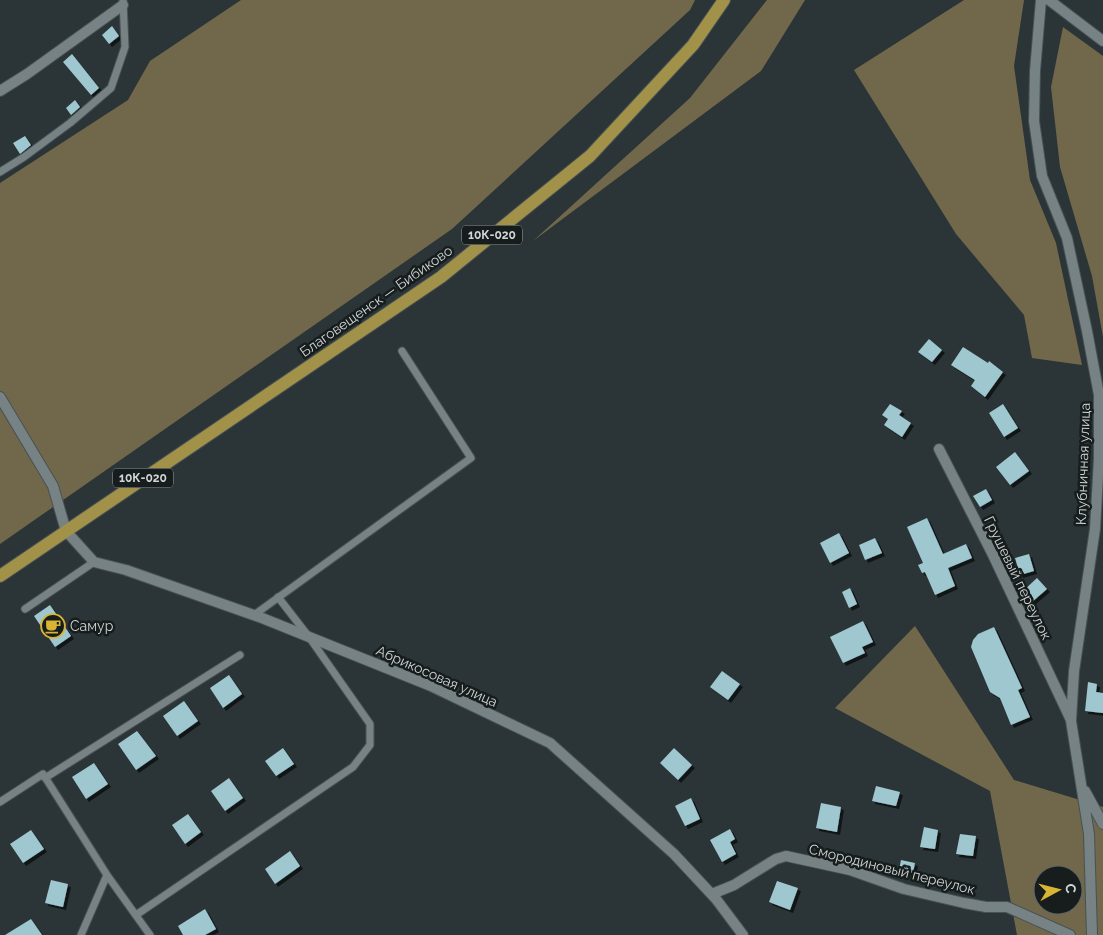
<svg xmlns="http://www.w3.org/2000/svg" width="1103" height="935" font-family="Raleway,sans-serif">
<defs>
<filter id="shadow"><feDropShadow dx="3" dy="3" stdDeviation="0" flood-color="#0009"/></filter>
</defs>
<rect width="100%" height="100%" fill="#2b3537"/>
<path fill="#71684b" fill-rule="evenodd" d="M241,0H695L690,10L452,229L0,544V183L128,100L150,61Z
M767,0H805L761,71L533,241L690,98Z
M964,0H1024L1014,66L1030,180L1056,243L1082,365L1032,358L1024,315L956,234L854,70Z
M1063,27L1103,56V337L1092,276L1060,167L1051,87Z
M915,626L1014,780L1103,807V935H1017L990,791L835,708ZM1043,875H1073V905H1043Z"/>
<path fill="#9ec7cf" filter="url(#shadow)" d="M112,26L119,36L109,44L102,35Z
M72,54L99,88L91,95L63,62Z
M75,100L80,107L71,115L66,108Z
M25,136L31,145L20,154L13,143Z
M929,339L942,350L932,362L918,352Z
M963,347L988,363L989,361L1003,372L985,397L971,386L975,380L951,365Z
M890,404L902,411L899,415L911,423L902,437L884,425L888,419L882,415Z
M1003,404L1018,428L1004,437L989,413Z
M1015,452L1029,471L1010,485L996,467Z
M986,489L992,500L980,507L973,496Z
M927,518L943,554L966,544L972,558L948,568L955,586L935,595L925,572L922,573L918,565L923,563L907,527Z
M839,533L849,553L830,563L820,543Z
M875,538L882,553L865,560L859,545Z
M1029,554L1034,571L1020,575L1015,558Z
M1037,578L1047,589L1032,602L1023,591Z
M850,588L857,604L849,608L842,592Z
M50,605L71,636L55,647L34,616Z
M863,621L873,642L862,647L865,653L843,663L830,637Z
M994,627L1022,688L1018,690L1030,717L1011,725L1000,698L990,692L971,647L973,640L978,634Z
M722,671L740,684L728,700L710,687Z
M229,675L242,694L223,708L210,688Z
M1088,682L1097,684L1096,692L1103,693V713L1085,711Z
M184,701L198,721L177,736L163,716Z
M137,731L156,756L136,770L118,744Z
M283,748L294,764L276,776L265,761Z
M674,748L692,765L678,780L660,763Z
M94,763L108,784L86,799L72,777Z
M229,778L243,798L225,811L211,791Z
M876,786L900,792L896,806L872,801Z
M691,798L700,819L685,826L675,806Z
M821,803L841,807L837,832L816,828Z
M188,814L201,832L185,844L172,825Z
M924,827L938,830L935,849L920,847Z
M730,829L735,839L730,842L736,854L722,862L710,840Z
M31,830L44,849L23,863L10,844Z
M960,834L976,836L973,856L956,854Z
M290,851L300,866L275,884L265,869Z
M901,860L915,863L913,873L899,870Z
M51,880L68,884L63,907L45,903Z
M777,881L798,888L790,910L769,902Z
M205,909L216,929L205,935H183L178,926Z
M31,919L42,935H5Z"/>
<g fill="none" stroke-linecap="round" stroke-linejoin="round">
<g stroke="#485153" stroke-width="9">
<path id="service" d="M0,172L24,157L70,123L111,88L125,47L123,0
M25,609L94,562
M254,615L471,458L402,351
M45,778L240,655
M0,802L43,774L107,875L81,935
M107,875L150,935
M136,915L353,767L370,745V724L309,637L278,597"/>
</g>
<g stroke="#485153" stroke-width="12">
<path id="minor" d="M1041,0L1035,71L1034,121L1042,176L1067,238L1087,331L1099,395V458L1095,529L1074,671L1071,721L1089,834L1092,935
M1049,0L1103,41
M0,91L27,74L123,5
M0,397L53,486L66,531L94,562L126,570L262,618L431,686L550,743L674,854L716,899L743,935
M939,449L993,555L1071,720
M1085,791L1103,824
M712,894L734,885L776,859L786,856L850,870L904,889L964,903L986,907H1007L1070,935"/>
</g>
<g stroke="#485153" stroke-width="14">
<path id="primary" d="M0,576L441,277L590,156L693,45L724,0"/>
</g>
<use href="#service" stroke="#768284" stroke-width="7"/>
<use href="#minor" stroke="#768284" stroke-width="10"/>
<use href="#primary" stroke="#a29249" stroke-width="12"/>
</g>
<defs>
<g id="cafe-ring" transform="scale(1.25)"><circle r="9.5" fill="#171c1d" stroke="#d9b334" stroke-width="1.5"/><path d="M-5.5-4.5H6V0H3Q3 3.5 0 3.5H-2.5Q-5.5 3.5-5.5 0ZM3-3.2v2h1.7v-2ZM-6 4.5H4V6H-6Z" fill="#d9b334"/></g>
</defs>
<g fill-rule="evenodd">
<use href="#cafe-ring" x="53" y="626"/>
</g>
<g text-anchor="middle" stroke-width="5" stroke-linejoin="round" paint-order="stroke">
<g fill="#171c1d" stroke="#989e9f" stroke-width="1">
<rect x="462" y="225.5" width="60" height="19" rx="4"/>
<rect x="113" y="468.5" width="60" height="19" rx="4"/>
</g>
<g font-size="12" font-weight="bold" fill="#d0d6d7">
<text x="492" y="239">10К-020</text>
<text x="143" y="482">10К-020</text>
</g>
<g font-size="14" fill="#d0d6d7" stroke="#171c1d">
<text transform="translate(376 301) rotate(-35)" y="5">Благовещенск — Бибиково</text>
<text transform="translate(1083 464) rotate(-88)" y="5">Клубничная улица</text>
<text transform="translate(1018 578) rotate(64)" y="5">Грушевый переулок</text>
<text transform="translate(437 676) rotate(24)" y="5">Абрикосовая улица</text>
<text transform="translate(892 869) rotate(14)" y="5">Смородиновый переулок</text>
</g>
<g font-size="14" fill="#d0d6d7" stroke="#171c1d" text-anchor="start">
<text x="70" y="631">Самур</text>
</g>
</g>
<g transform="translate(1058 890) rotate(83)"><circle r="24" fill="#171c1d" stroke="#616667"/>
<path d="M0-4L9 19L0 12L-9 19Z" fill="#d9b334"/>
<text y="-8" font-size="14" font-weight="bold" text-anchor="middle" fill="#d0d6d7">С</text>
</g>
</svg>
